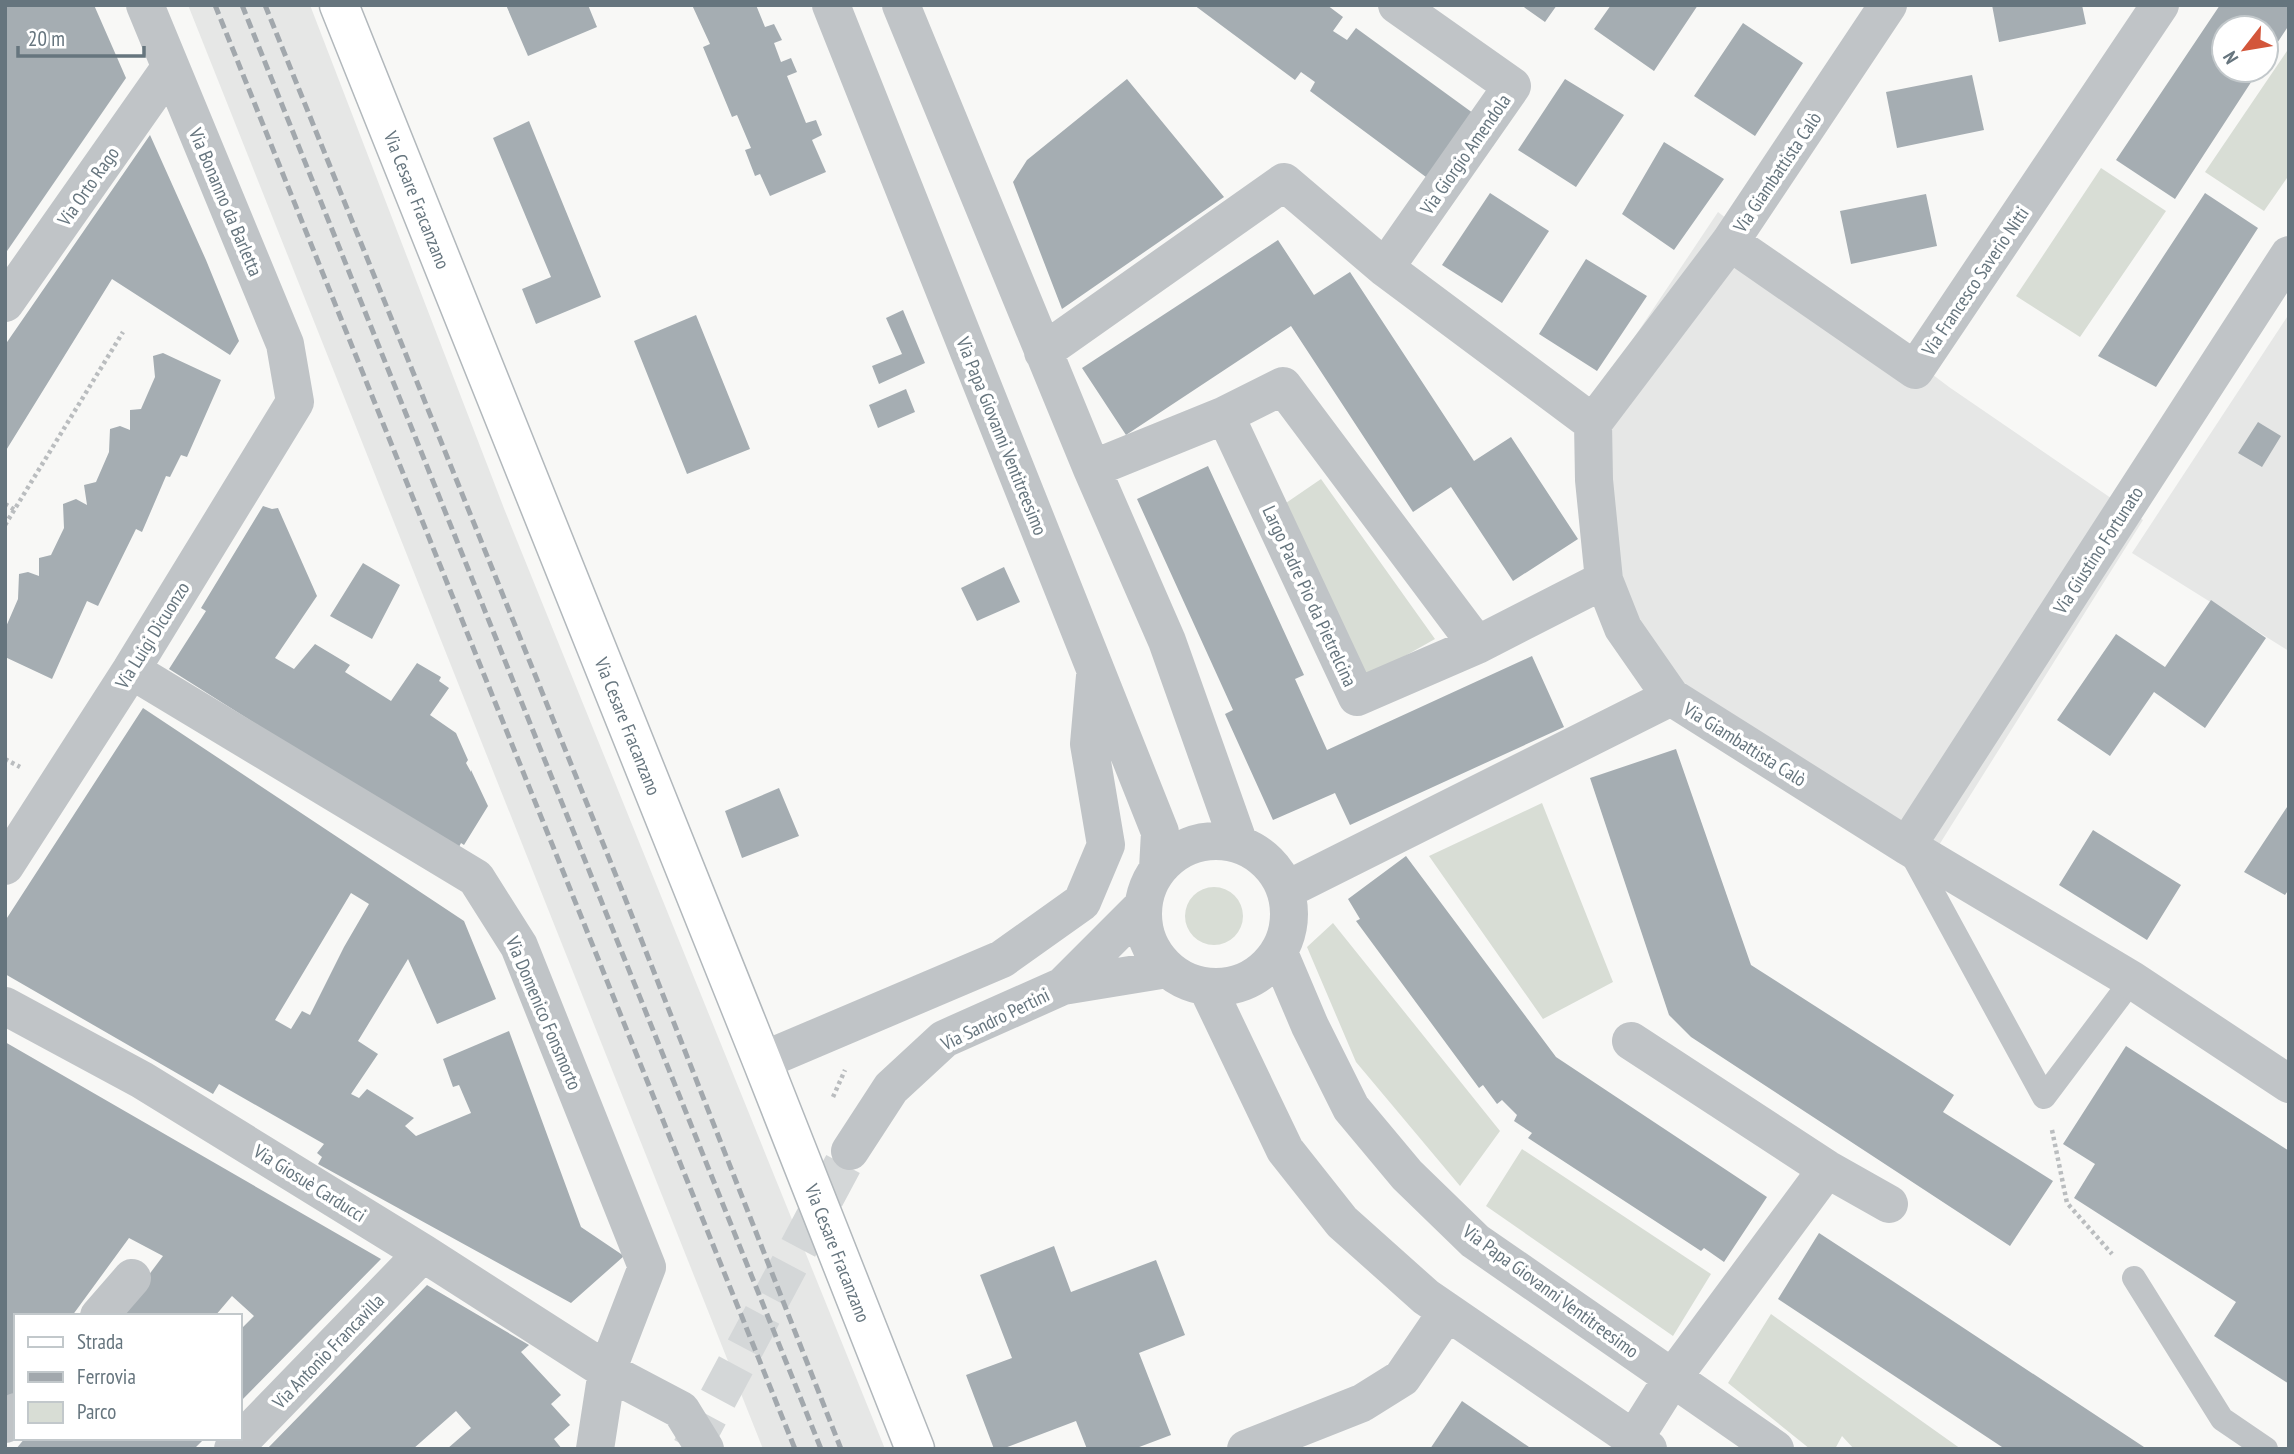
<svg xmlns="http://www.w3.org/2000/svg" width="2294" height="1454" font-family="'PT Sans Narrow',sans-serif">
<rect width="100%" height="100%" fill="#f8f8f6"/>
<path fill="#e6e7e6" d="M188,5H310L505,511L885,1449H763Z
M1718,212L1949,387L2143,520L1924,869L1629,656L1577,423Z
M2289,314V651L2132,553Z"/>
<path fill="#d8ddd5" d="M2289,48V175L2264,211L2205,172Z
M2101,168L2166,211L2080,337L2016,296Z
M1321,479L1435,639L1364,679L1283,505Z
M1542,803L1613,982L1543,1019L1429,856Z
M1185 916a29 29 0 1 1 58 0a29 29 0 1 1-58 0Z
M1333,923L1500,1131L1460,1186L1356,1062L1307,947Z
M1522,1149L1711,1274L1673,1336L1486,1206Z
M1771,1314L1961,1449H1854L1842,1436L1835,1449H1810L1728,1383Z"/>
<path fill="#a5adb2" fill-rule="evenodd" d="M7,5H94L126,78L5,254V8Z
M506,5H588L597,27L528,56Z
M692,5H756L765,27L774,24L782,40L774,43L781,62L791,58L797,72L787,76L806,123L816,120L822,135L812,140L826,172L770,196L760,174L755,176L745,150L751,148L737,115L732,117L703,47L710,44Z
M1194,5H1327L1343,17L1333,31L1347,40L1356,28L1477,116L1430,180L1310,91L1315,82L1301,72L1295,80Z
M1521,5H1557L1545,22Z
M1611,5H1698L1654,71L1594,29Z
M1992,5H2082L2086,24L1999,42Z
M2220,5H2289V25L2266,60V28H2224V70H2259L2175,199L2116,160Z
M1743,23L1803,63L1755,136L1694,96Z
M1972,75L1984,130L1897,148L1886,92Z
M1127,79L1224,197L1062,309L1013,182L1027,160Z
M1565,79L1624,115L1576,187L1518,150Z
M529,121L601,297L536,324L522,289L551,277L493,138Z
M150,135L206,260L239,341L230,355L112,279L5,452V345Z
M1664,142L1724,179L1674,250L1622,214Z
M1490,193L1549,231L1502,303L1442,265Z
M2205,193L2258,228L2156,387L2098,356Z
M1926,194L1937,246L1851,264L1840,211Z
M1278,240L1314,295L1350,272L1474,461L1511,437L1578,539L1513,581L1451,487L1413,512L1291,326L1126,435L1082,368Z
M1586,259L1647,296L1597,371L1539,334Z
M903,310L925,363L879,384L872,366L902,354L886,318Z
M696,315L750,449L687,474L634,341Z
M163,353L221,380L187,457L181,455L170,477L166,476L142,532L136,529L98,606L87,601L52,679L5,657V629L18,599L19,574L28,572L39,576V558L51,555L64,528L63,504L76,499L87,505L84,485L96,482L109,452L110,429L120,426L130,430V410L141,409L155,377L153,356Z
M906,389L915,412L878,428L869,405Z
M2258,422L2281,436L2262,467L2238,453Z
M1208,466L1304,675L1295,679L1327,750L1532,656L1564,727L1350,825L1335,793L1273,820L1225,714L1233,710L1137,499Z
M263,506L272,509L278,508L317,596L275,658L294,669L315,644L350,665L345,672L391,701L417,663L441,677L439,681L449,688L430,715L456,733L468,760L466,763L471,772V770L488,806L464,845L461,843L457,851L169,669L206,611L201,608Z
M363,563L400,585L372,639L330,616Z
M1004,567L1020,602L977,621L961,588Z
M2211,600L2266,638L2205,728L2154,692L2110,756L2057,720L2116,634L2165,667Z
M143,708L464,921L496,999L437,1024L408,959L358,1041L378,1054L351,1094L359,1098L367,1089L414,1118L405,1126L416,1136L471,1113L459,1085L453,1087L443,1059L509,1031L581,1227L624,1256L571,1303L318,1164L322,1157L317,1153L324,1144L219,1084L213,1094L5,974V921ZM351,893L369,904L344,947L310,1015L302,1011L291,1029L275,1020Z
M1676,749L1751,965L1954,1095L1943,1112L2053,1181L2010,1246L1691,1037L1669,1015L1590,778Z
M779,788L799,836L742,858L725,811Z
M2289,804V889L2285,895L2244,872Z
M2093,830L2181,885L2147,940L2059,885Z
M1406,856L1556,1057L1767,1197L1724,1262L1704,1248L1701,1251L1528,1138L1532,1133L1514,1121L1517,1115L1502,1100L1497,1104L1483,1085L1479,1088L1356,921L1360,919L1348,899Z
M5,1042L381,1259L240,1402V1326L242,1328L254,1316L232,1296L215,1316H118L163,1256L129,1238L72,1316H16V1392L5,1404Z
M2126,1046L2289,1151V1384L2214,1336L2236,1302L2074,1198L2095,1164L2063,1144Z
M1819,1233L1891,1280L2147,1449H2005L1778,1299Z
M1054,1246L1071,1292L1156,1260L1185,1335L1139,1353L1171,1435L1134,1449H1087L1076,1421L1002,1449H994L966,1375L1012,1358L980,1275Z
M427,1285L529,1345L521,1352L561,1395L551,1404L570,1425L554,1439L562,1449H447L471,1428L456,1411L413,1449H267Z
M1462,1401L1529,1447L1528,1449H1430Z
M25,1438H205L194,1449H16Z"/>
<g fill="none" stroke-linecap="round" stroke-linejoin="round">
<path stroke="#d4d7d8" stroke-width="38" stroke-dasharray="38 19" stroke-linecap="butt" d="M691,1449L850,1151"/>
<g stroke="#b2b8bc" stroke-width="41">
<g id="secondary">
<path id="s1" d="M339,5L762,1061L915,1449"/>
</g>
</g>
<path stroke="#babdbf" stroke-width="4.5" stroke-dasharray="3.5 3.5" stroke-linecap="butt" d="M5,504L15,510
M5,525L123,332
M5,759L20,767
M833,1097L845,1070
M2052,1130L2067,1203L2112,1254"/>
<path stroke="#c0c4c7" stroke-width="24" d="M1910,851L2044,1097L2132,980
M2134,1278L2222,1419L2266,1449"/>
<path stroke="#c0c4c7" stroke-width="38" d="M831,5L1160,832L1158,869
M901,5L1092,469L1167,641L1239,844
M1888,5L1730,242L1593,423L1594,480L1604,580L1623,628L1671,697L1907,846L2132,980L2289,1084
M1730,242L1915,370L2160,5
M1385,268L1512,86L1397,5
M5,303L170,68
M1043,352L1284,182L1385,268L1593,423
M1225,415L1283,386L1477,645
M1092,469L1225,415L1357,697L1477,645L1604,580
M131,670L476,878L519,946L647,1267L607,1371L595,1449
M1143 914a73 73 0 1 1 146 0a73 73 0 1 1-146 0Z
M1907,846L2289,255
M5,866L131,670L295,402L285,344L145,5
M1286,890L1671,697
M1279,953L1310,1026L1351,1108L1407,1175L1475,1241L1775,1449
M1063,986L1143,906
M1207,987L1285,1150L1342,1222L1426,1297L1648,1449
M5,1006L142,1080L423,1253L607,1371L681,1410L705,1449
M1631,1041L1827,1169L1889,1204
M762,1061L1002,959L1082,902L1106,845L1089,744L1095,676
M850,1151L891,1088L944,1039L1063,986L1167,969
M99,1316L132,1278
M5,1424L16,1412
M1634,1439L1673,1377L1827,1169
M233,1449L423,1253
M1246,1449L1362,1403L1402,1378L1447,1312"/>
<use href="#secondary" stroke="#fff" stroke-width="38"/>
<path stroke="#a2a8ad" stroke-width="5" stroke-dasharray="10 5" stroke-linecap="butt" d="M215,5L795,1449
M242,5L821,1449
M265,5L623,893L841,1449"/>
</g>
<g text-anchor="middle" stroke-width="7" stroke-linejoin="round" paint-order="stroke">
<g font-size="19" fill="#66757e" stroke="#fff">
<text transform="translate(1465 154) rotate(-55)" y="7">Via Giorgio Amendola</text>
<text transform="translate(1777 172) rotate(-56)" y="7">Via Giambattista Calò</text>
<text transform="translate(88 186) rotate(-55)" y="7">Via Orto Rago</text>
<text dy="7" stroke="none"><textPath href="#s1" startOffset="210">Via Cesare Fracanzano</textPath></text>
<text transform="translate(226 202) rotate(67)" y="7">Via Bonanno da Barletta</text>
<text transform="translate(1975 281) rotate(-56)" y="7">Via Francesco Saverio Nitti</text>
<text transform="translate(1002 436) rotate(68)" y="7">Via Papa Giovanni Ventitreesimo</text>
<text transform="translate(2098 550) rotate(-57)" y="7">Via Giustino Fortunato</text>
<text transform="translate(1310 596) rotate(65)" y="7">Largo Padre Pio da Pietrelcina</text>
<text transform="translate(152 635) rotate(-58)" y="7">Via Luigi Dicuonzo</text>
<text dy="7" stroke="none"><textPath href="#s1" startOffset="777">Via Cesare Fracanzano</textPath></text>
<text transform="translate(1745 744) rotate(32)" y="7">Via Giambattista Calò</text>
<text transform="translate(544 1013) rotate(67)" y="7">Via Domenico Fonsmorto</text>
<text transform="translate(995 1019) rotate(-26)" y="7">Via Sandro Pertini</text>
<text transform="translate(310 1183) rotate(32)" y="7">Via Giosuè Carducci</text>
<text dy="7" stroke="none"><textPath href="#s1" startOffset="1344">Via Cesare Fracanzano</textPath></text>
<text transform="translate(1551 1291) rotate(36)" y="7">Via Papa Giovanni Ventitreesimo</text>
<text transform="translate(328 1351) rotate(-46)" y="7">Via Antonio Francavilla</text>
</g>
</g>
<rect width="2294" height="1454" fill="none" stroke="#66757e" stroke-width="14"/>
<rect x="14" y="1314" width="228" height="126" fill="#ffffff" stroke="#c2c8cb" stroke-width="2"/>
<rect x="28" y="1337" width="35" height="10" fill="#ffffff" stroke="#c2c8cb" stroke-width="2"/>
<text x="77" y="1349" font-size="21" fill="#66757e">Strada</text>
<rect x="28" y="1372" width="35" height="10" fill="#a2a8ad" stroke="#c2c8cb" stroke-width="2"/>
<text x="77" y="1384" font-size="21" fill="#66757e">Ferrovia</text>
<rect x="28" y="1402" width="35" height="21" fill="#d8ddd5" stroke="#c2c8cb" stroke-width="2"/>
<text x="77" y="1419" font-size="21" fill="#66757e">Parco</text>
<g transform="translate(2245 49) rotate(239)"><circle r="33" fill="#ffffff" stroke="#c2c8cb" stroke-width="2"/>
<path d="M0-5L12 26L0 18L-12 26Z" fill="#d3563b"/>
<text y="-10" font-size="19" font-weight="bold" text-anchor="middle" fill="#66757e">N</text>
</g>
<path d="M18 46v10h126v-10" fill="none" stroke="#66757e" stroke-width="3.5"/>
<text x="28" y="46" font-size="21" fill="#66757e" stroke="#ffffff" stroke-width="5" paint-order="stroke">20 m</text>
</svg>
